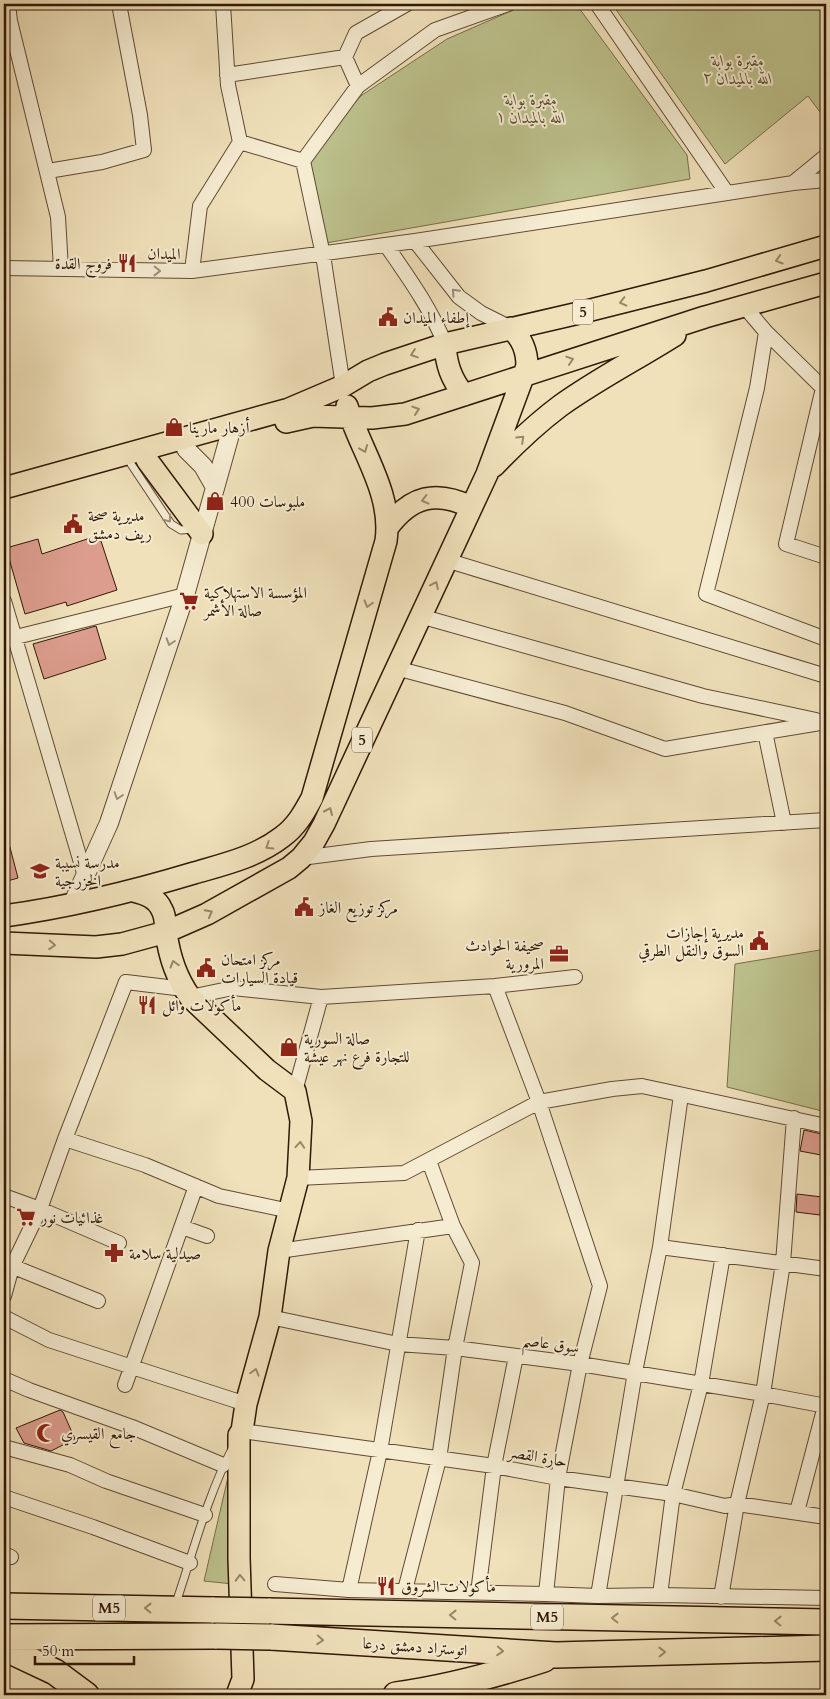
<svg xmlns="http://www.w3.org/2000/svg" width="830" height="1699" font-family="Cardo,Amiri,serif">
<rect width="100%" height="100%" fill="#f0e1ba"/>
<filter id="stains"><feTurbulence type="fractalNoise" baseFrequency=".004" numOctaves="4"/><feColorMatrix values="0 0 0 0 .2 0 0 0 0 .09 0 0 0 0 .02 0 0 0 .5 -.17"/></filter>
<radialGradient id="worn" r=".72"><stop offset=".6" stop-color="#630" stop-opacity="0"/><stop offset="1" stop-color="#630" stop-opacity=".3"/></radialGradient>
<path fill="#bdc28d" stroke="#776d4a" d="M527,4H576L687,155L690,179L326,243L305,155L362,95L447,39Z
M612,4H826V120L808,96L725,164Z
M826,949V1112L727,1087L735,964Z
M228,1477L233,1584L204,1581Z"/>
<path fill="#dc9d8e" stroke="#311807" d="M99,535L117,590L67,606L66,602L25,614L6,548L38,539L42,554Z
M96,626L106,659L44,679L33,644Z
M7,836L18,878L4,882V837Z
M804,1130L826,1135V1156L800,1151Z
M797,1194L822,1197L820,1215L796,1212Z
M60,1410L63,1412L75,1439L51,1451L24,1443L16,1428Z"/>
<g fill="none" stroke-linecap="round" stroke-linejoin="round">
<g stroke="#614a34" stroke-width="9">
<path id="service" d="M131,464L171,524L181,530L194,529
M175,1606C193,1553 207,1496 233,1447"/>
</g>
<g stroke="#614a34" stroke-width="16">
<path id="minor" d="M8,4L10,21L58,217L61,269
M223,4L228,85L240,142
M597,4L727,193
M227,75L345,57
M358,86L345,57L356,33L407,4
M48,171L102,162L144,150L140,115L119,4
M793,183L826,156
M415,241L459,297L481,313L511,328
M386,245C408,277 430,307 445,344
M4,268L192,271L415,241L793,183L826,180
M192,271L200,206L240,142L303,161
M744,306L766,332L826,391
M766,332L757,388L706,594L826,639
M343,386L323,255L303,161L358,86L435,30L508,4
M823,388L786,544L826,557
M446,560L826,676
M4,601L85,876
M420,616L703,696L816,720
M4,640L185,595
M396,668L565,713L665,749L826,722
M765,732L784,823
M301,858L371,849L826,820
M495,986L539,1102L600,1286L580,1364L558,1478L546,1594
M190,997L233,988L321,997L295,1091
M321,997L495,986L575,977
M65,1139L145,1165L219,1196L290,1211
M298,1178L404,1173L539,1102L612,1089L642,1086L826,1126
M4,1196L40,1209L119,1243
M182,1227L207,1236
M660,1247L826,1269
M279,1251L453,1226
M4,1263L98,1301
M4,1296L12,1267L40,1209L65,1139L126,982L184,989
M4,1317L49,1340L246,1404
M270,1317L398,1344L455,1348L580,1364L763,1394L826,1406
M4,1379L29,1390L132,1427L223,1465
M125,1385L196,1186
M242,1431L494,1466L558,1478L673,1494L725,1506L737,1504L826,1517
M4,1447L70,1465L106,1481L205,1515
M4,1497L93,1527L190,1563
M797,1512L826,1402
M4,1554L11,1557
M275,1584L349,1590L546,1594L598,1596L660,1595L826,1598
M349,1590L380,1451L418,1230
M405,1590L439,1459L455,1348L472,1263L453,1226L429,1161
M478,1593L494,1466L516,1356
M660,1595L673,1494L701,1384L723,1255
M598,1596L635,1372L660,1247L681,1095
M721,1597L737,1504L763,1394L783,1263L794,1118"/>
</g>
<g stroke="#614a34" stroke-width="20">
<path id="tertiary" d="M186,449L203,466L215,487
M72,905L109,823L185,595L229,438"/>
</g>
<g stroke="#311807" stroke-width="24">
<path id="primary" d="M445,344C446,364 451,379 464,395
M286,422L313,416L372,418L405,414L705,317L826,283
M147,460L202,534
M494,466C515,444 536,424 560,406C596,380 637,359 675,335
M4,488L289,409L343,386L368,371L385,364L445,344L579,313L706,281L826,246
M388,527C411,496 436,490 471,507
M134,891C146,894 157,898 162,910C166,917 165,924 166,932C169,955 177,979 190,997L267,1070L295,1091L301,1121L298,1178L279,1251L270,1317L246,1404L242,1431L239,1435V1558L243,1679L237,1695
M4,916C69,907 131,892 194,873C225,864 256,857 282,837C296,827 304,813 312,798L386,541C393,493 360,450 347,406
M4,943L96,947L122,944L166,932L207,914L289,868L301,858L314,842L324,824L487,474L527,366C527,350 522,339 511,328"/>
</g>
<g stroke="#311807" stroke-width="28">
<path id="motorway" d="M4,1606L214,1610
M268,1611L826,1622
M4,1637L217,1636
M271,1637L556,1655L826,1648
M4,1648L55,1672L86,1695
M396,1695C446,1688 495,1675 544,1659"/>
</g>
<use href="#service" stroke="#f5ecd2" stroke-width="7"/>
<use href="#minor" stroke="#f5ecd2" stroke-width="14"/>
<use href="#tertiary" stroke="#f5ecd2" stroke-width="18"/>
<use href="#primary" stroke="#f0e1ba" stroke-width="21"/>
<use href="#motorway" stroke="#f0e1ba" stroke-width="25"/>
<g stroke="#311807" stroke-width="28" stroke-linecap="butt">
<path id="motorway-bridge" d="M214,1610L268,1611
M217,1636L271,1637"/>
</g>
<use href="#motorway-bridge" stroke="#f0e1ba" stroke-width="25"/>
</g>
<defs><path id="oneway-chevron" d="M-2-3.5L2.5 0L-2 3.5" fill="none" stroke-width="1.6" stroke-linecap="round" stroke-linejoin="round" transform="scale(1.25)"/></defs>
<g stroke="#9a8769">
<use href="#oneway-chevron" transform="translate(779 260) rotate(164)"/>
<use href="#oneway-chevron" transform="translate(623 302) rotate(166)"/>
<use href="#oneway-chevron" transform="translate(414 354) rotate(161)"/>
<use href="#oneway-chevron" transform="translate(570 360) rotate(-18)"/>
<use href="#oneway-chevron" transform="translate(416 410) rotate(-18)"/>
<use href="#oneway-chevron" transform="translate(521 439) rotate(-43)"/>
<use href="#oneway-chevron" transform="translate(364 449) rotate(68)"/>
<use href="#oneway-chevron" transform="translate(425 500) rotate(166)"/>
<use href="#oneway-chevron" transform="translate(435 585) rotate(-65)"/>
<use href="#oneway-chevron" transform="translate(368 604) rotate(106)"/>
<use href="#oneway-chevron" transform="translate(329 811) rotate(-66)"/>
<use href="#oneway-chevron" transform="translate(269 846) rotate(148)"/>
<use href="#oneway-chevron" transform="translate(209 913) rotate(-28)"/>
<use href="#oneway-chevron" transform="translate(52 945) rotate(4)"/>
<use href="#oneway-chevron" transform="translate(174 964) rotate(-106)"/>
<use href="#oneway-chevron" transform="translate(300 1145) rotate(-86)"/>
<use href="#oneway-chevron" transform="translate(255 1372) rotate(-74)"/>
<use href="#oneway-chevron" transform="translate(240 1578) rotate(-92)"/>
<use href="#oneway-chevron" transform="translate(148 1608) rotate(-179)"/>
<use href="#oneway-chevron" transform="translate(453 1615) rotate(-179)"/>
<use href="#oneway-chevron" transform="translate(615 1618) rotate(-179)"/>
<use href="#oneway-chevron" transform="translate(778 1621) rotate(-179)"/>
<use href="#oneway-chevron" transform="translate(320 1640) rotate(4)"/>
<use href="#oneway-chevron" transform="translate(500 1651) rotate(4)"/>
<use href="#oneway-chevron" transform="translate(662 1652) rotate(-1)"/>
</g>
<g stroke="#9d8d77">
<use href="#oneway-chevron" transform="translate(157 271) rotate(1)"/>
<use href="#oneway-chevron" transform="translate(455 292) rotate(-133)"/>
<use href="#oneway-chevron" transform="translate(168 519) rotate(53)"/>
<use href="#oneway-chevron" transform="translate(170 642) rotate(108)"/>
<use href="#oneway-chevron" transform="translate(118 796) rotate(108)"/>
</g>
<defs>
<g id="restaurant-bare" transform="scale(1.5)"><path d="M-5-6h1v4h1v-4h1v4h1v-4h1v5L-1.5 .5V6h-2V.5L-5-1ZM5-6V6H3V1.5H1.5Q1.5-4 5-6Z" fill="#8f2418" stroke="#f5ecd2" stroke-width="2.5" paint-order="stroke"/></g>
<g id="civic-bare" transform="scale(1.5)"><path d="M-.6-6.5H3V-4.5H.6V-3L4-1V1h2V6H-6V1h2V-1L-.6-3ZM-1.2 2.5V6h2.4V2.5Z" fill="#8f2418" stroke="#f5ecd2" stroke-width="2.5" paint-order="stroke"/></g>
<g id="shop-bare" transform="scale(1.5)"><path d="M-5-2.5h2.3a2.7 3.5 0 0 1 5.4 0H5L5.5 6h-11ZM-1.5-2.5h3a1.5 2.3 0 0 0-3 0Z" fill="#8f2418" stroke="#f5ecd2" stroke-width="2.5" paint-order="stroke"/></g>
<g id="supermarket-bare" transform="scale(1.5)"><path d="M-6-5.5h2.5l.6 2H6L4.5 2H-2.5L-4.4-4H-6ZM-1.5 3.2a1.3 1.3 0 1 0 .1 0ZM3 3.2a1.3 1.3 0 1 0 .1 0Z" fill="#8f2418" stroke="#f5ecd2" stroke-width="2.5" paint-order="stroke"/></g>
<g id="school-bare" transform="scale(1.5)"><path d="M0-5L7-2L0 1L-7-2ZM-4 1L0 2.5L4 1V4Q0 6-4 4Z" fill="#8f2418" stroke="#f5ecd2" stroke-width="2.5" paint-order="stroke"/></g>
<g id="office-bare" transform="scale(1.5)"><path d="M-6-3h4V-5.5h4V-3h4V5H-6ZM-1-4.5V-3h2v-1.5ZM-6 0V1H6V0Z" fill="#8f2418" stroke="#f5ecd2" stroke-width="2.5" paint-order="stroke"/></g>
<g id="pharmacy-bare" transform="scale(1.5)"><path d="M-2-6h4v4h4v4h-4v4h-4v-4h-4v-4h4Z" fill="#8f2418" stroke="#f5ecd2" stroke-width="2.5" paint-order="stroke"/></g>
<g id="mosque-bare" transform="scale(1.5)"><path d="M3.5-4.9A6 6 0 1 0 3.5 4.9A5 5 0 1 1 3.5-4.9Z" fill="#8f2418" stroke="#f5ecd2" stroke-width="2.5" paint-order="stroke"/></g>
</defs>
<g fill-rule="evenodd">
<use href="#restaurant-bare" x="127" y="263"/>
<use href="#civic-bare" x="388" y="317"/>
<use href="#shop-bare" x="174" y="427"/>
<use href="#shop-bare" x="215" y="501"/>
<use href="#civic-bare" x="73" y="524"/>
<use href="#supermarket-bare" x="189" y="601"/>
<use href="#school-bare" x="40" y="871"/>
<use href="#civic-bare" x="304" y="907"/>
<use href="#civic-bare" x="759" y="941"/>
<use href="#office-bare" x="559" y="954"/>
<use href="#civic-bare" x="206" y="968"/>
<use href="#restaurant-bare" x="147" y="1005"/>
<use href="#shop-bare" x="289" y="1047"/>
<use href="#supermarket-bare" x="26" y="1217"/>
<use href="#pharmacy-bare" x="114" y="1253"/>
<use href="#mosque-bare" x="46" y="1433"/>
<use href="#restaurant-bare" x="386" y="1586"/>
</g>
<g text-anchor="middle" stroke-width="4" stroke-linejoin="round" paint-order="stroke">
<g fill="#f5ecd2" stroke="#6c5844" stroke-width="1">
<rect x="573" y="299.5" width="20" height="25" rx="4"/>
<rect x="352" y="727.5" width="20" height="25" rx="4"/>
<rect x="93" y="1595.5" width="32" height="25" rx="4"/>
<rect x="531" y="1604.5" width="32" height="25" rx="4"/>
</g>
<g font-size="15" font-weight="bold" fill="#311807">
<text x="583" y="317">5</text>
<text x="362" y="745">5</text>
<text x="109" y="1613">M5</text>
<text x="547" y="1622">M5</text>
</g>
<g font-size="16" font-style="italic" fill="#5b4b2f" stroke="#f5ecd2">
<text x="738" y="66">مقبرة بوابة<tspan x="738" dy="18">الله بالميدان ٢</tspan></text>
<text x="531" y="105">مقبرة بوابة<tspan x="531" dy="18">الله بالميدان ١</tspan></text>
</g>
<g font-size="16" fill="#311807" stroke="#f5ecd2">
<text transform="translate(164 253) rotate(1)" y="6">الميدان</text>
<text transform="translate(551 1343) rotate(8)" y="6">سوق عاصم</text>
<text transform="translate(538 1456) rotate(10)" y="6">حارة القصر</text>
<text transform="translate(415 1646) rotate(4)" y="6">اتوستراد دمشق درعا</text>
</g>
<g font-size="16" fill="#311807" stroke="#f5ecd2" text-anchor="start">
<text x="112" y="269" text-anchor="end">فروج القدة</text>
<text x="403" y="323">إطفاء الميدان</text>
<text x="189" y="433">أزهار مارينا</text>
<text x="230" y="507">ملبوسات 400</text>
<text x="88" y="521">مديرية صحة<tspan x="88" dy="18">ريف دمشق</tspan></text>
<text x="204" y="598">المؤسسة الاستهلاكية<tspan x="204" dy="18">صالة الأشمر</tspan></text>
<text x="55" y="868">مدرسة نسيبة<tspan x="55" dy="18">الخزرجية</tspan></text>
<text x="319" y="913">مركز توزيع الغاز</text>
<text x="744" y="938" text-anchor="end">مديرية إجازات<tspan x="744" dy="18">السوق والنقل الطرقي</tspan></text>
<text x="544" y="951" text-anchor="end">صحيفة الحوادث<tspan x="544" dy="18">المرورية</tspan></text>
<text x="221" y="965">مركز امتحان<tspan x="221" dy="18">قيادة السيارات</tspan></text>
<text x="162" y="1011">مأكولات وائل</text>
<text x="304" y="1044">صالة السورية<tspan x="304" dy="18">للتجارة فرع نهر عيشة</tspan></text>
<text x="41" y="1223">غذائيات نور</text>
<text x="129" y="1259">صيدلية سلامة</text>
<text x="61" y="1439">جامع القيسري</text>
<text x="401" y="1592">مأكولات الشروق</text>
</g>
</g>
<rect width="830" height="1699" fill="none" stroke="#f0e1ba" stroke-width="20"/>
<rect x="5" y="5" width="820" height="1689" fill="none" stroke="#311807" stroke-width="2.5"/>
<rect x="10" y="10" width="810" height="1679" fill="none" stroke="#311807"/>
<path d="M35 1656v8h99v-8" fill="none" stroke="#311807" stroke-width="2.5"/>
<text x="42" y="1656" font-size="15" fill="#311807" stroke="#f5ecd2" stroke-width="4" paint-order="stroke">50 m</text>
<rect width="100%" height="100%" filter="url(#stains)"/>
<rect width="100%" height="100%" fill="url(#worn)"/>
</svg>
